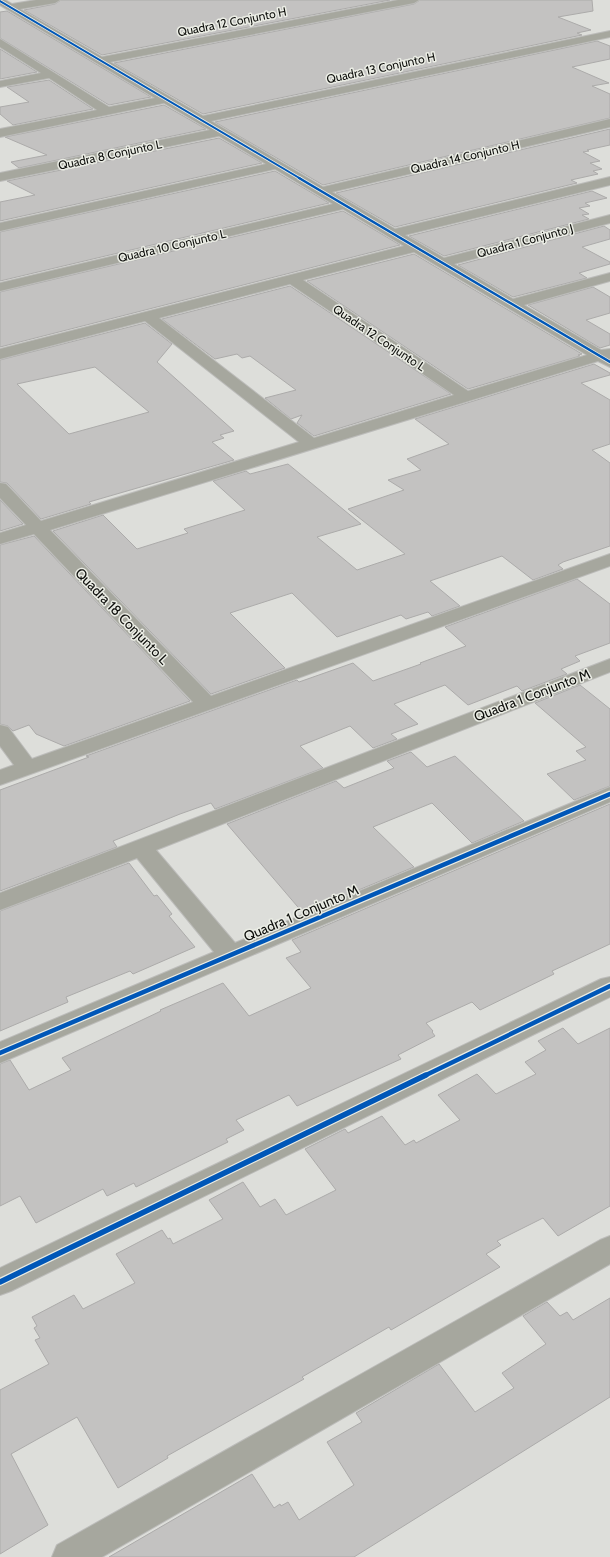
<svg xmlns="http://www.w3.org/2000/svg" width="610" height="1557" font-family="Cabin,sans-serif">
<rect width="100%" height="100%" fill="#dddeda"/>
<path fill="#c3c2c1" stroke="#acabaa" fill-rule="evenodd" d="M61,0H390L102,55L24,10L55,4Z
M420,0H592L593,11L558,17L591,30L577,33L582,35L203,114L114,63L414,4Z
M7,11L151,97L109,105L0,38V12Z
M597,41L610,46V59L572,67L609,83L592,86L610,94V118L323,185L215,122Z
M0,49L37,72L0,79Z
M49,80L93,109L13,125L0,114V107L29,102L7,87Z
M164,105L206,129L19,168L11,162L47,155L5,137Z
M610,129V145L587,150L589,151L583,152L600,161L590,163L602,169L593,171L598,174L571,180L577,183L395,227L336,193Z
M219,138L262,163L0,221V202L35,195L7,181Z
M275,171L329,203L0,281V232Z
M592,191L607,198L585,203L590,206L579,208L589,214L582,215L589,219L444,256L409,236Z
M343,211L400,245L0,347V292Z
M604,226L610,230V239L582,247L610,262V264L579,273L587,278L513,297L458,265Z
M414,254L582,354L578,355L580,356L468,389L307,281Z
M290,286L451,394L314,436L297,423L302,415L291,419L265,398L296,390L250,356L242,358L237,354L215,359L162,319Z
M593,287L610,297V313L586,320L610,334V345L600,348L528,305Z
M145,323L172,344L157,362L234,431L220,435L224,438L212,442L234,460L89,502L91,504L41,519L7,483L0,482V360ZM95,367L149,412L69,434L17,384Z
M594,364L610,373V375L581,383L610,400V444L592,450L610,463V546L563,562L558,565L563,569L533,580L502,556L430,581L460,606L432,616L428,612L406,619L401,615L337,637L292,593L230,613L285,668L211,694L53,531L103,515L137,549L188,533L184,529L245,510L213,481L246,471L250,474L288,464L361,524L317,537L357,570L405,554L348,509L404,490L388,480L421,470L407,459L449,444L415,419Z
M0,500L23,524L0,531Z
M34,536L190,701L64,746L36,734L29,725L13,731L8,726L0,724V545Z
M577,579L610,604V643L575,656L580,661L561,669L567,674L522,691L517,686L468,705L445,685L394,704L418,724L391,734L397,739L373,748L350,726L300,746L323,768L215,809L211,803L180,814L113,841L117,847L0,891V790L89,757L86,756L297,680L299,682L353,663L373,681L421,664L420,663L466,646L445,627Z
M580,685L610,709V786L574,800L547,774L586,760L576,751L586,747L535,703Z
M411,752L427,767L455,756L524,821L472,843L432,803L373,827L414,867L303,913L227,824L336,781L344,788L394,768L387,761Z
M610,804V944L552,971L554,974L480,1010L472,1002L426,1023L433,1031L432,1032L435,1036L398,1055L401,1059L297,1106L289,1095L236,1120L244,1130L226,1139L228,1142L136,1187L134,1183L107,1196L103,1189L36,1223L20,1196L0,1206V1064L10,1060L29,1090L71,1070L62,1058L161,1011L160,1010L223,983L249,1016L311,988L286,958L301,952L292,940Z
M129,863L154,896L157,895L172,914L169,916L195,947L133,974L130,971L66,997L68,1002L0,1031V911Z
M563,1028L578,1044L610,1028V1206L558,1236L543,1218L497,1241L501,1245L486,1254L500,1267L391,1330L389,1327L302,1377L304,1379L167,1456L168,1458L118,1488L77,1417L11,1454L48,1525L0,1554V1390L49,1364L35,1340L40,1338L34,1328L37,1326L32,1317L74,1295L83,1309L135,1283L116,1254L162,1230L168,1239L170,1238L173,1244L223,1219L209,1200L243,1182L260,1207L275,1199L286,1215L336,1190L305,1149L345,1129L348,1133L382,1116L405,1145L414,1140L416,1143L460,1120L438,1095L477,1074L496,1094L536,1074L525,1062L546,1050L538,1041Z
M610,1298V1397L354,1557H109L252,1474L274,1508L280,1504L281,1506L288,1502L299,1520L354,1485L327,1442L362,1422L356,1413L439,1364L475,1412L514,1388L502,1373L546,1344L523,1316L547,1302L560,1316L567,1312L573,1320Z"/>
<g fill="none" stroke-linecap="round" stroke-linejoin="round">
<g stroke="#bcbcba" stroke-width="2">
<path id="minor" d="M0,0H5L12,4L36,0H60L55,3L20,9L102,57L398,0H419L414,3L110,62L203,116L610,31V37L211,121L323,187L610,119V127L332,192L395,229L610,177V185L405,235L444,258L610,215V223L454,264L513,299L610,273V281L524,305L601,350L610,349V367L598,361L50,530L211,696L610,554V566L0,785V770L14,765L0,746V725L8,727L32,759L193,702L34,534L0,544V533L26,525L0,498V483L6,484L41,521L299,442L145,321L0,359V349L404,246L343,209L0,291V283L333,204L275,169L0,231V223L266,164L219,136L0,181V173L210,130L164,103L0,137V129L97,110L49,78L0,87V81L41,73L0,47V39L109,107L155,98L0,5ZM414,252L587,355L468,391L303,280ZM290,284L454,395L314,438L159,318Z
M610,659V672L156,850L235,943L610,787V802L0,1063V1042L214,952L137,858L0,910V893Z
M610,977V997L11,1291L0,1295V1268L601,979Z
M610,1236V1264L102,1557H52L57,1545L600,1240Z"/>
</g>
<use href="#minor" fill="#a6a79e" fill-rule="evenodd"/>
<g stroke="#ebede5" stroke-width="3.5">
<path id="cycleway-far3" d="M0,1L301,179"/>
</g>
<g stroke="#ebede5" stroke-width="4">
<path id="cycleway-far2" d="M299,178L610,362"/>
</g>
<g stroke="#ebede5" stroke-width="7">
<path id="cycleway-far1" d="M0,1053L610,794
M424,1076L610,986"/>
</g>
<g stroke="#ebede5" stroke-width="8">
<path id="cycleway" d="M0,1282L426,1075"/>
</g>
<use href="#cycleway-far3" stroke="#0057b8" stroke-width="2"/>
<use href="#cycleway-far2" stroke="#0057b8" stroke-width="2.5"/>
<use href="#cycleway-far1" stroke="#0057b8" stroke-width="4.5"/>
<use href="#cycleway" stroke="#0057b8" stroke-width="5.5"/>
</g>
<g text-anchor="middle" stroke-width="3" stroke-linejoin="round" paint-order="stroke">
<g font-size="12" fill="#0d0e0b" stroke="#ebede5">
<text transform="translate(232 22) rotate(-11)" y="4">Quadra 12 Conjunto H</text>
<text transform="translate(381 68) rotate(-12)" y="4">Quadra 13 Conjunto H</text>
<text transform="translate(110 155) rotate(-12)" y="4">Quadra 8 Conjunto L</text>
<text transform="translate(465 157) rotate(-13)" y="4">Quadra 14 Conjunto H</text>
<text transform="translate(525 241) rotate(-15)" y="4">Quadra 1 Conjunto J</text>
<text transform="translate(172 246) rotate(-13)" y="4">Quadra 10 Conjunto L</text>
<text transform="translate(379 338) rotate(34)" y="4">Quadra 12 Conjunto L</text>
</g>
<g font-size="14" fill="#0d0e0b" stroke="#ebede5">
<text transform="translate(122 616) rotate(46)" y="5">Quadra 18 Conjunto L</text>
<text transform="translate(532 695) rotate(-21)" y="5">Quadra 1 Conjunto M</text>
<text transform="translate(301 913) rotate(-23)" y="5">Quadra 1 Conjunto M</text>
</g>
</g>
</svg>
